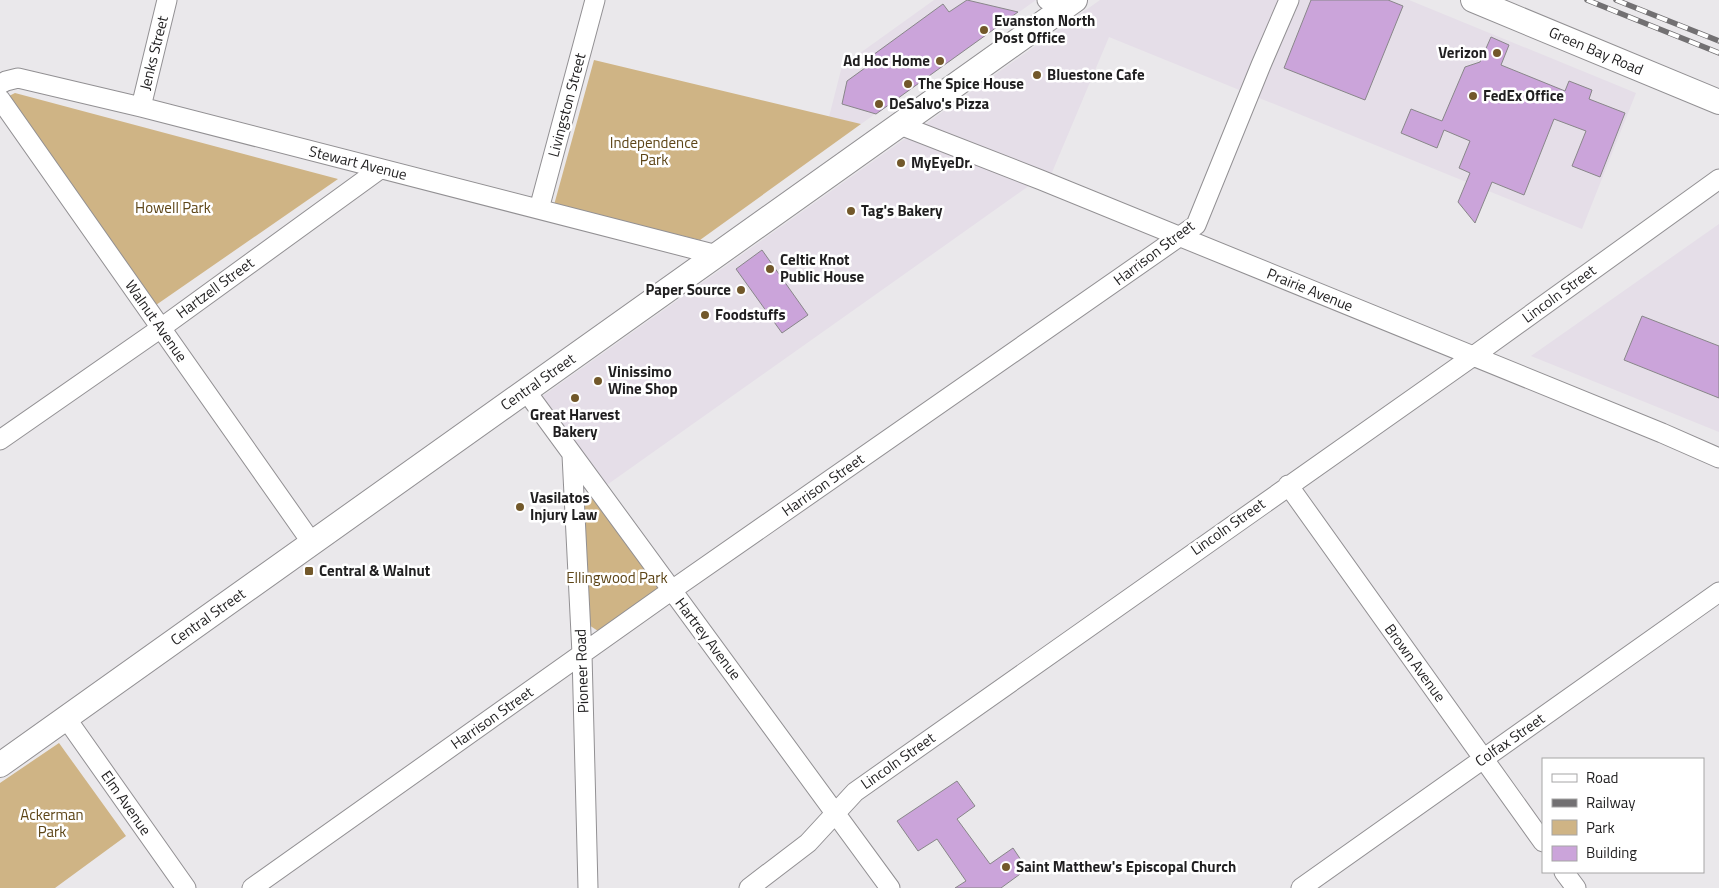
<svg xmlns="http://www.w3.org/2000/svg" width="1719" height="888" font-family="'Titillium Web',sans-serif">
<rect width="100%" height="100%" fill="#eae8eb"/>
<path fill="#e5dee8" d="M934,0H1036L861,124L829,117L842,66Z
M1100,0H1409L1636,93L1582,229L1109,37L1048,182L1040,178L604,487L540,398Z
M1719,224V432L1531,356Z"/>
<path fill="#cfb485" d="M594,60L861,124L700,240L554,205Z
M15,93L338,179L156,305L9,96Z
M592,499H597L661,588L603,629L598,631L589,625L582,504Z
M59,743L126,836L55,888H0V783Z"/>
<path fill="#cba4da" stroke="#888689" d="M967,0L1018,12L876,114L842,104L847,81L876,60L873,55L943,4L949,12Z
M1311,0H1388L1403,6L1365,100L1284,68Z
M1491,37L1509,45L1501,65L1565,91L1569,81L1592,90L1589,99L1625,113L1600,177L1572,166L1586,131L1554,119L1524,195L1492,182L1475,223L1458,202L1470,173L1459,168L1470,141L1444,130L1437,148L1401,133L1411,109L1442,121L1465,67L1480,62Z
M762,250L808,315L782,333L736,269Z
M1642,316L1719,346V398L1624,360Z
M957,781L975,806L957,819L990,864L1013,848L1027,869L1001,888H955L966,881L937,839L918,851L897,821Z"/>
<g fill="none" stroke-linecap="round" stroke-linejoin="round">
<g stroke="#929093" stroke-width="21">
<path id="minor" d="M1047,0L1068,6
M0,84L6,81L18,78L141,107L717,255
M0,99L312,543
M141,107L167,0
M900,125L1041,180L1662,433L1719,458
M539,209L595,0
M526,391L890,888
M0,440L161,328L380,169
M572,455L582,654L588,888
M1288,485L1543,842
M66,718L186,888
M1564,872L1576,888
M252,888L672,590L1196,225L1261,65L1289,0
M749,888L808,843L855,792L1472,357L1719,179
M1301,888L1719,592"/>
</g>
<g stroke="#929093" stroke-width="26">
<path id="major" d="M1473,0L1719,102
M0,765L1075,0"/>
</g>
<use href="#minor" stroke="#fff" stroke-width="19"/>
<use href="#major" stroke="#fff" stroke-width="24"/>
<g stroke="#727072" stroke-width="5.5">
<path id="rail" d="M1587,0L1719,53
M1616,0L1719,41"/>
</g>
<use href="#rail" stroke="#fff" stroke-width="4" stroke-dasharray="11" stroke-linecap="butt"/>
</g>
<g fill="#72582a" stroke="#fff" stroke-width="2">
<circle cx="984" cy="30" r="5"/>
<circle cx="1497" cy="53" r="5"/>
<circle cx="940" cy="61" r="5"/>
<circle cx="1037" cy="75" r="5"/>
<circle cx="908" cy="84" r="5"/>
<circle cx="1473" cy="96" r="5"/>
<circle cx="879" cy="104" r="5"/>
<circle cx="901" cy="163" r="5"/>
<circle cx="851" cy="211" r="5"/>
<circle cx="770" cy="269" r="5"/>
<circle cx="741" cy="290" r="5"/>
<circle cx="705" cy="315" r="5"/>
<circle cx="598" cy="381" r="5"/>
<circle cx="575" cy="398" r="5"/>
<circle cx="520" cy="507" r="5"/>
<rect x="304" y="566" width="10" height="10" rx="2.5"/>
<circle cx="1006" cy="867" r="5"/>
</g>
<g text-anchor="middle" stroke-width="5" stroke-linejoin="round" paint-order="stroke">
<g font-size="15" font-weight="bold" fill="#201f20" stroke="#fff" text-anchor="start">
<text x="994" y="26">Evanston North<tspan x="994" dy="17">Post Office</tspan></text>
<text x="1487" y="58" text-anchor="end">Verizon</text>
<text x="930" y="66" text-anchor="end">Ad Hoc Home</text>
<text x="1047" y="80">Bluestone Cafe</text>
<text x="918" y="89">The Spice House</text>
<text x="1483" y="101">FedEx Office</text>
<text x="889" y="109">DeSalvo's Pizza</text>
<text x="911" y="168">MyEyeDr.</text>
<text x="861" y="216">Tag's Bakery</text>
<text x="780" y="265">Celtic Knot<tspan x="780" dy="17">Public House</tspan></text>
<text x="731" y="295" text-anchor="end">Paper Source</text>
<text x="715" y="320">Foodstuffs</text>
<text x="608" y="377">Vinissimo<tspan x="608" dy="17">Wine Shop</tspan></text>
<text x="575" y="420" text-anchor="middle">Great Harvest<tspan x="575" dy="17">Bakery</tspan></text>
<text x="530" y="503">Vasilatos<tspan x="530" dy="17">Injury Law</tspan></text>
<text x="319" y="576">Central &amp; Walnut</text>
<text x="1016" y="872">Saint Matthew's Episcopal Church</text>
</g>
<g font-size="15" fill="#201f20" stroke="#fff">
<text transform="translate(1596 51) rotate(23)" y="5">Green Bay Road</text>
<text transform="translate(154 53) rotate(-76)" y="5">Jenks Street</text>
<text transform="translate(567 105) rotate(-75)" y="5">Livingston Street</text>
<text transform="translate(358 163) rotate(14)" y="5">Stewart Avenue</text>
<text transform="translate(1154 253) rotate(-37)" y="5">Harrison Street</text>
<text transform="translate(215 288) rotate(-36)" y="5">Hartzell Street</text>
<text transform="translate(1310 290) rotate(22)" y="5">Prairie Avenue</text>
<text transform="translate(1559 294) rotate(-36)" y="5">Lincoln Street</text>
<text transform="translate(156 321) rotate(55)" y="5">Walnut Avenue</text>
<text transform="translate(538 382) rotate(-35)" y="5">Central Street</text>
<text transform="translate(823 485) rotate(-35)" y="5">Harrison Street</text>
<text transform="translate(1228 527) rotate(-35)" y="5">Lincoln Street</text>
<text transform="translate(208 617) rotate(-35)" y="5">Central Street</text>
<text transform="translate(708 639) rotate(53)" y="5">Hartrey Avenue</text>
<text transform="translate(1415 663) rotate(54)" y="5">Brown Avenue</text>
<text transform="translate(582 671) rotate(-92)" y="5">Pioneer Road</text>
<text transform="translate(492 718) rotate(-35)" y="5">Harrison Street</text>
<text transform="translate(1510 740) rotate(-35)" y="5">Colfax Street</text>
<text transform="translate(898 761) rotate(-35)" y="5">Lincoln Street</text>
<text transform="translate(126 803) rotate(55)" y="5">Elm Avenue</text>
</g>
<g font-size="15" fill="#5d4517" stroke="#fff">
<text x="654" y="148">Independence<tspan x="654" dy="17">Park</tspan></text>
<text x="173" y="213">Howell Park</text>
<text x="617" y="583">Ellingwood Park</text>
<text x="52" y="820">Ackerman<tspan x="52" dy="17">Park</tspan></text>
</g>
</g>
<rect x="1542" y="758" width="162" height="115" fill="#ffffff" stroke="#a6a5a6"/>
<rect x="1552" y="774" width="25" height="8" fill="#ffffff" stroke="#a6a5a6"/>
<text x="1586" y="783" font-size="15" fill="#201f20">Road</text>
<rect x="1552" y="799" width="25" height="8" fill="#727072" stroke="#a6a5a6"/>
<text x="1586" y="808" font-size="15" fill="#201f20">Railway</text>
<rect x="1552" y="820" width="25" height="15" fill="#cfb485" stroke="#a6a5a6"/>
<text x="1586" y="833" font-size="15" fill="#201f20">Park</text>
<rect x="1552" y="846" width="25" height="15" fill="#cba4da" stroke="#a6a5a6"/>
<text x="1586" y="858" font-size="15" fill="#201f20">Building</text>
</svg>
